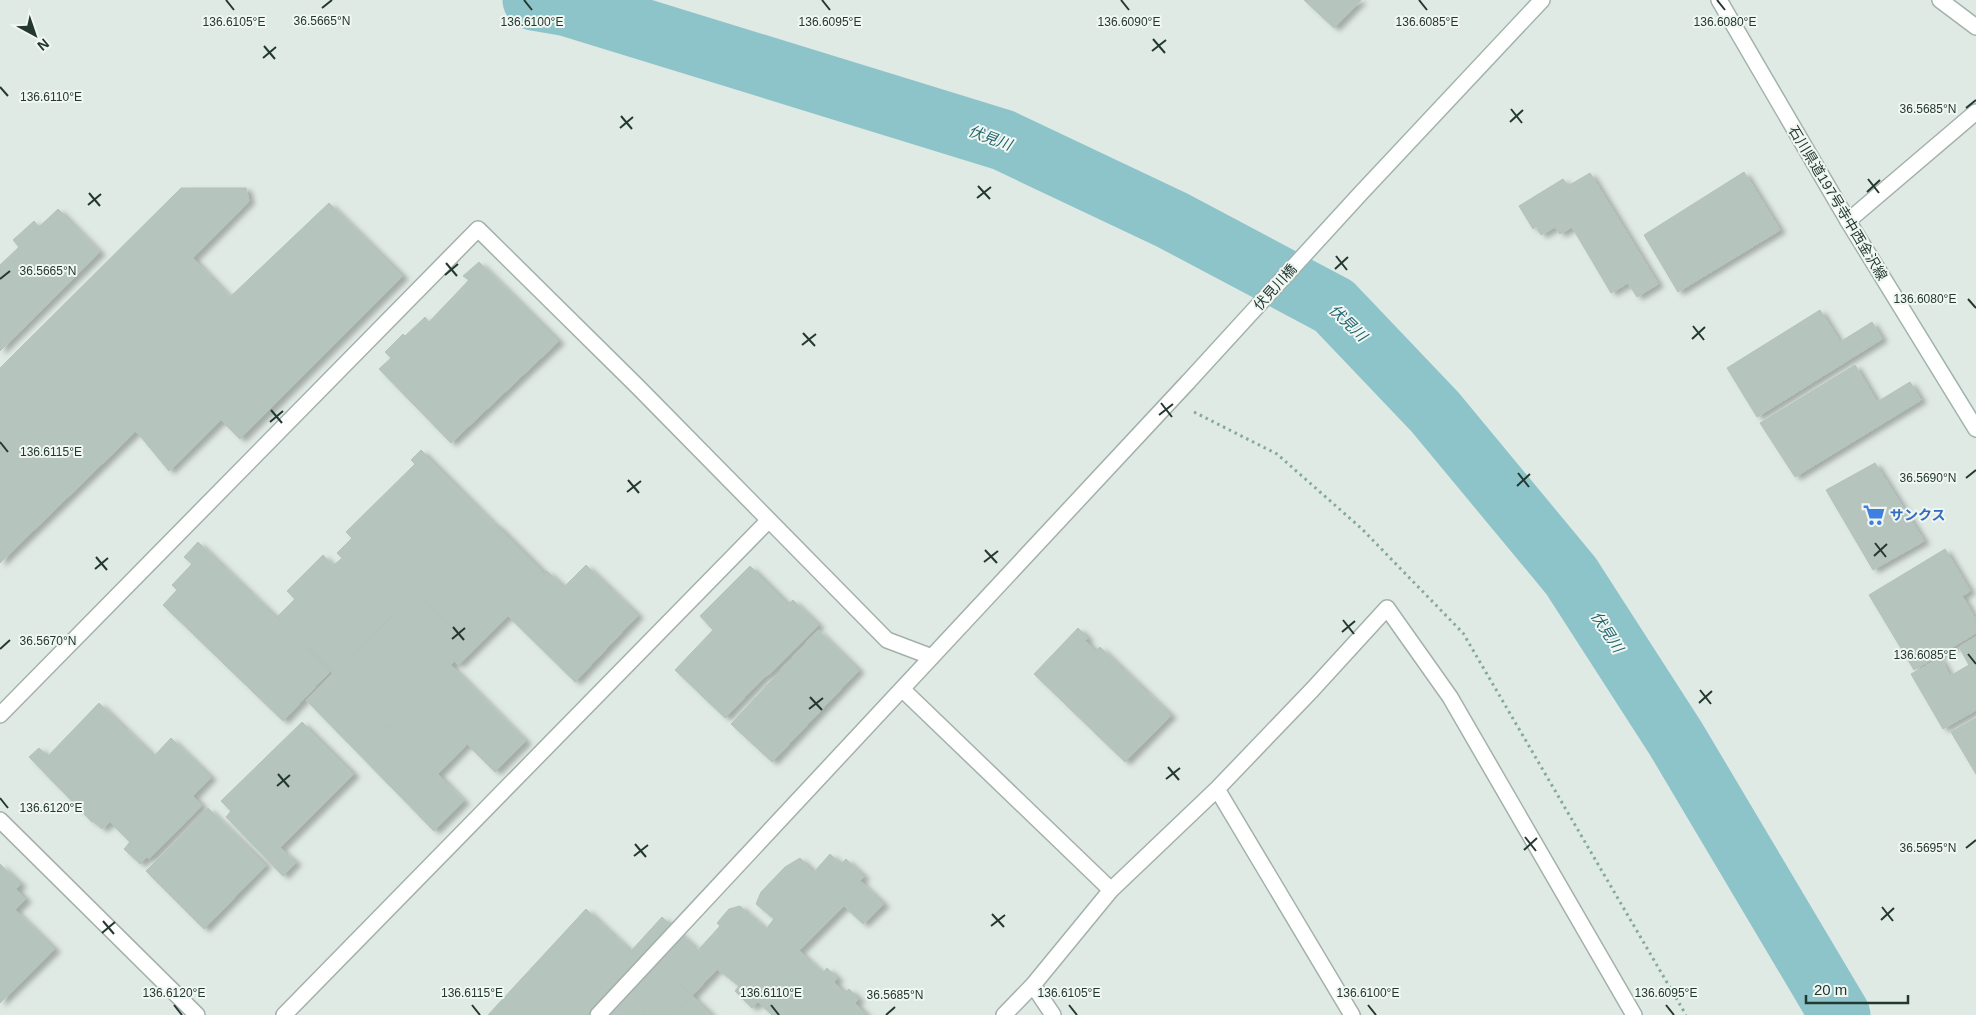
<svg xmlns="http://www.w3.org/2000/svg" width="1976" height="1015" font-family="Helvetica,'Noto Sans JP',sans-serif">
<defs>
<filter id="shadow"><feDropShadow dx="5.5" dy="3" stdDeviation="2.5" flood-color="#0004"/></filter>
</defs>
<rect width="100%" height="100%" fill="#e0eae5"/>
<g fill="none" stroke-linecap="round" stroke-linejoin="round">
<path stroke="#8dc4ca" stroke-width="61" d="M533,0L568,6L1003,140L1172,220L1334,306L1435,412L1571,576L1676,739L1840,1015"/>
</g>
<path fill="#b6c4be" stroke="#b3c2bb" filter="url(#shadow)" d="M1304,0H1361L1334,28Z
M1744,172L1780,230L1678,292L1644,235Z
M1590,173L1658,284L1637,297L1628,283L1611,293L1572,227L1560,234L1555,227L1541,235L1536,226L1533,229L1519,206L1563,179L1568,186Z
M181,188H246L249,201L193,258L230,297L329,203L403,276L240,439L221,420L169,471L136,431L0,563V368Z
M58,209L100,252L0,351V265L19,247L13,240L34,221L39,227Z
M479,262L559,341L451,443L379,369L391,358L385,352L403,334L405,336L425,317L429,322L469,280L463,276Z
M1820,310L1840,342L1872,322L1882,339L1757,417L1727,368Z
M1855,365L1877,402L1910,382L1921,400L1795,477L1760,423Z
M421,450L547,577L458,665L455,661L387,729L277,617L295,599L287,591L323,555L333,566L342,558L337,553L352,538L346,532L415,464L411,460Z
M1875,463L1924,541L1873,570L1826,490Z
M496,524L543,571L506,607L501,602L463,639L422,598Z
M198,542L331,670L283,721L163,605L177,590L172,585L192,564L184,557Z
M1945,549L1970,591L1962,596L1976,620V633L1914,670L1869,595Z
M586,565L638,615L575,682L505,613L547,571L564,587Z
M750,566L788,604L793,600L819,625L771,673L764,677L725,718L675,670L713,630L700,616Z
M397,611L526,741L495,772L467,744L438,774L464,801L434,831L306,700Z
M1078,628L1088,638L1085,640L1096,651L1100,647L1171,715L1125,762L1034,674Z
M818,630L859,670L772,762L731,724Z
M1976,637V710L1943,729L1911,674L1940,658L1950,676L1969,665L1959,647Z
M99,703L154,756L171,738L211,777L193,796L202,805L149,859L147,857L140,864L124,849L130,842L110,822L102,829L93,821L92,822L29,757L39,748L48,756Z
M1976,718V774L1951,732Z
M302,722L354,774L280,848L296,862L283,876L226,817L231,811L221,801Z
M208,808L266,865L204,929L146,871Z
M830,854L841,864L846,859L864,876L860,881L884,904L863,924L844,906L799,951L823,973L827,968L838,978L834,982L845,993L849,989L859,999L855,1003L867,1015H772L758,1002L752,1008L735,991L739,986L716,968L718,966L699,949L720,926L717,923L729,909L740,906L766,929L774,919L756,904L761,892L785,867L800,858L814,872Z
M0,864L21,884L16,889L26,899L15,910L55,949L0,1003Z
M586,909L631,951L662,917L718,968L674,1015H488Z
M675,979L712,1015H646L643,1012Z"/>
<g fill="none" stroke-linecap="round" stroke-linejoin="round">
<g stroke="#a4b1ab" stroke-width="18">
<path id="lane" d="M1940,0L1976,27"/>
</g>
<g stroke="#a4b1ab" stroke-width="18">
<path id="street" d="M1848,221L1976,112
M902,689L1111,890
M0,715L478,229L637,386L887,640L932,657
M1217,789L1352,1015
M0,820L197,1015
M1033,985L1053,1015
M284,1015L769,520
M598,1015L1188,382
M1004,1015L1033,985L1111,890L1217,789L1312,690L1387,608L1450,697L1634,1015"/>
</g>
<g stroke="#a1b4ac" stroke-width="18">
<path id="secondary" d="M1719,0L1848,221L1976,429
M1188,382L1361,193L1542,0"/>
</g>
<path stroke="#84aa9c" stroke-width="3" stroke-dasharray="2.5 4" stroke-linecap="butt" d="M1194,412L1277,454L1362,529L1463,633L1686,1015"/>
<use href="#lane" stroke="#fff" stroke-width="15"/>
<use href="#street" stroke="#fff" stroke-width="15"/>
<use href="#secondary" stroke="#fff" stroke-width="15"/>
</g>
<path fill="none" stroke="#233831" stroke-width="2" d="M226,0L234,10M524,0L532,10M822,0L830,10M1121,0L1129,10M1419,0L1427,10M1717,0L1725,10M322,8L332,0M1153,39L1165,53M264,46L275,59M1152,51L1166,40M263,58L276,47M0,87L8,96M1966,108L1976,100M1511,109L1522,123M621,116L632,129M1510,122L1523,110M620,128L633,117M1868,179L1879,193M978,186L990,199M1867,192L1880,180M89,193L100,206M977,198L991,187M88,205L101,194M1336,256L1347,270M446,263L457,276M1335,269L1348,257M445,275L458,264M0,279L10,271M1968,299L1976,308M1693,326L1704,340M803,333L815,346M1692,339L1705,327M802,345L816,334M1161,403L1172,417M271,410L282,423M1159,415L1173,404M270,422L283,411M0,442L8,452M1518,473L1529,487M1966,478L1976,470M628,480L639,493M1517,486L1530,474M627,492L641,481M1875,543L1886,557M985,550L997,563M1874,556L1887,544M96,557L107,570M984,562L998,551M95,569L108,558M1343,620L1354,634M453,627L464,640M1342,632L1355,621M452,639L465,628M0,649L10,640M1968,654L1976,664M1700,690L1711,704M810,697L822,710M1699,703L1712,691M809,709L823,698M1168,767L1179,780M278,774L289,787M1166,779L1180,768M277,786L290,775M0,798L8,808M1525,837L1536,851M635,844L646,857M1966,848L1976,840M1524,850L1537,838M634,856L648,845M1882,907L1893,921M992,914L1004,927M1881,920L1894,908M103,921L114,934M991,926L1005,915M102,933L115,922M174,1005L182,1015M472,1005L480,1015M771,1005L779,1015M1069,1005L1077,1015M1368,1005L1376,1015M1666,1005L1674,1015M886,1015L895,1007"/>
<defs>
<g id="supermarket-bare" transform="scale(1.725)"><path d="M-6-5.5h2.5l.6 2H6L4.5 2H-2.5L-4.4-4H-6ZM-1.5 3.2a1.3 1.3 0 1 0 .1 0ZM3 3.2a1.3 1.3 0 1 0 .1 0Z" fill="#3f7fe0" stroke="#f0f7f3" stroke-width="2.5" paint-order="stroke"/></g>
</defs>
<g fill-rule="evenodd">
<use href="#supermarket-bare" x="1874" y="515"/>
</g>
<g text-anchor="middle" stroke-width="4" stroke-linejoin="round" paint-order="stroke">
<g font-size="14" fill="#233831" stroke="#f0f7f3">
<text transform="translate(1838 203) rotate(59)" y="5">石川県道197号寺中西金沢線</text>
<text transform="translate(1275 287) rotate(-48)" y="5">伏見川橋</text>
</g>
<g font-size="14" font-weight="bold" fill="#366cbe" stroke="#f0f7f3" text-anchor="start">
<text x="1890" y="520">サンクス</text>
</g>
<g font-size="15" font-style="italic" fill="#23656e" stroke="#f0f7f3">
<text transform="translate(990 138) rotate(20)" y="5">伏見川</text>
<text transform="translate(1348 323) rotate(44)" y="5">伏見川</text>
<text transform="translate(1607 632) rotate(57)" y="5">伏見川</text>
</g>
</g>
<g font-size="12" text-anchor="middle" fill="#233831" stroke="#f0f7f3" stroke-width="4" stroke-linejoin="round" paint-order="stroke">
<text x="322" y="25">36.5665°N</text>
<text x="234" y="26">136.6105°E</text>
<text x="532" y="26">136.6100°E</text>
<text x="830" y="26">136.6095°E</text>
<text x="1129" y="26">136.6090°E</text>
<text x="1427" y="26">136.6085°E</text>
<text x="1725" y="26">136.6080°E</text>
<text x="51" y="101">136.6110°E</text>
<text x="1928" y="113">36.5685°N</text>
<text x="48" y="275">36.5665°N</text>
<text x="1925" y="303">136.6080°E</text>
<text x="51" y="456">136.6115°E</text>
<text x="1928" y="482">36.5690°N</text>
<text x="48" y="645">36.5670°N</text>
<text x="1925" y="659">136.6085°E</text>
<text x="51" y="812">136.6120°E</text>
<text x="1928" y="852">36.5695°N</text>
<text x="174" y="997">136.6120°E</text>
<text x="472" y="997">136.6115°E</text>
<text x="771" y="997">136.6110°E</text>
<text x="1069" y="997">136.6105°E</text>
<text x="1368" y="997">136.6100°E</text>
<text x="1666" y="997">136.6095°E</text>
<text x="895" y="999">36.5685°N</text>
</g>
<g transform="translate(35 35) rotate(140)" stroke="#f0f7f3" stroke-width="4" paint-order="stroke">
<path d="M0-4L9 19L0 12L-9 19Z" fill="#233831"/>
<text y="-8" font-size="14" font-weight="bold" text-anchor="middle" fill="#233831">N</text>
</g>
<path d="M1806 995v8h102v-8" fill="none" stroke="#233831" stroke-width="2.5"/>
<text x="1814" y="995" font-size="15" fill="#233831" stroke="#f0f7f3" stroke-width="4" paint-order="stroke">20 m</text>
</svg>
